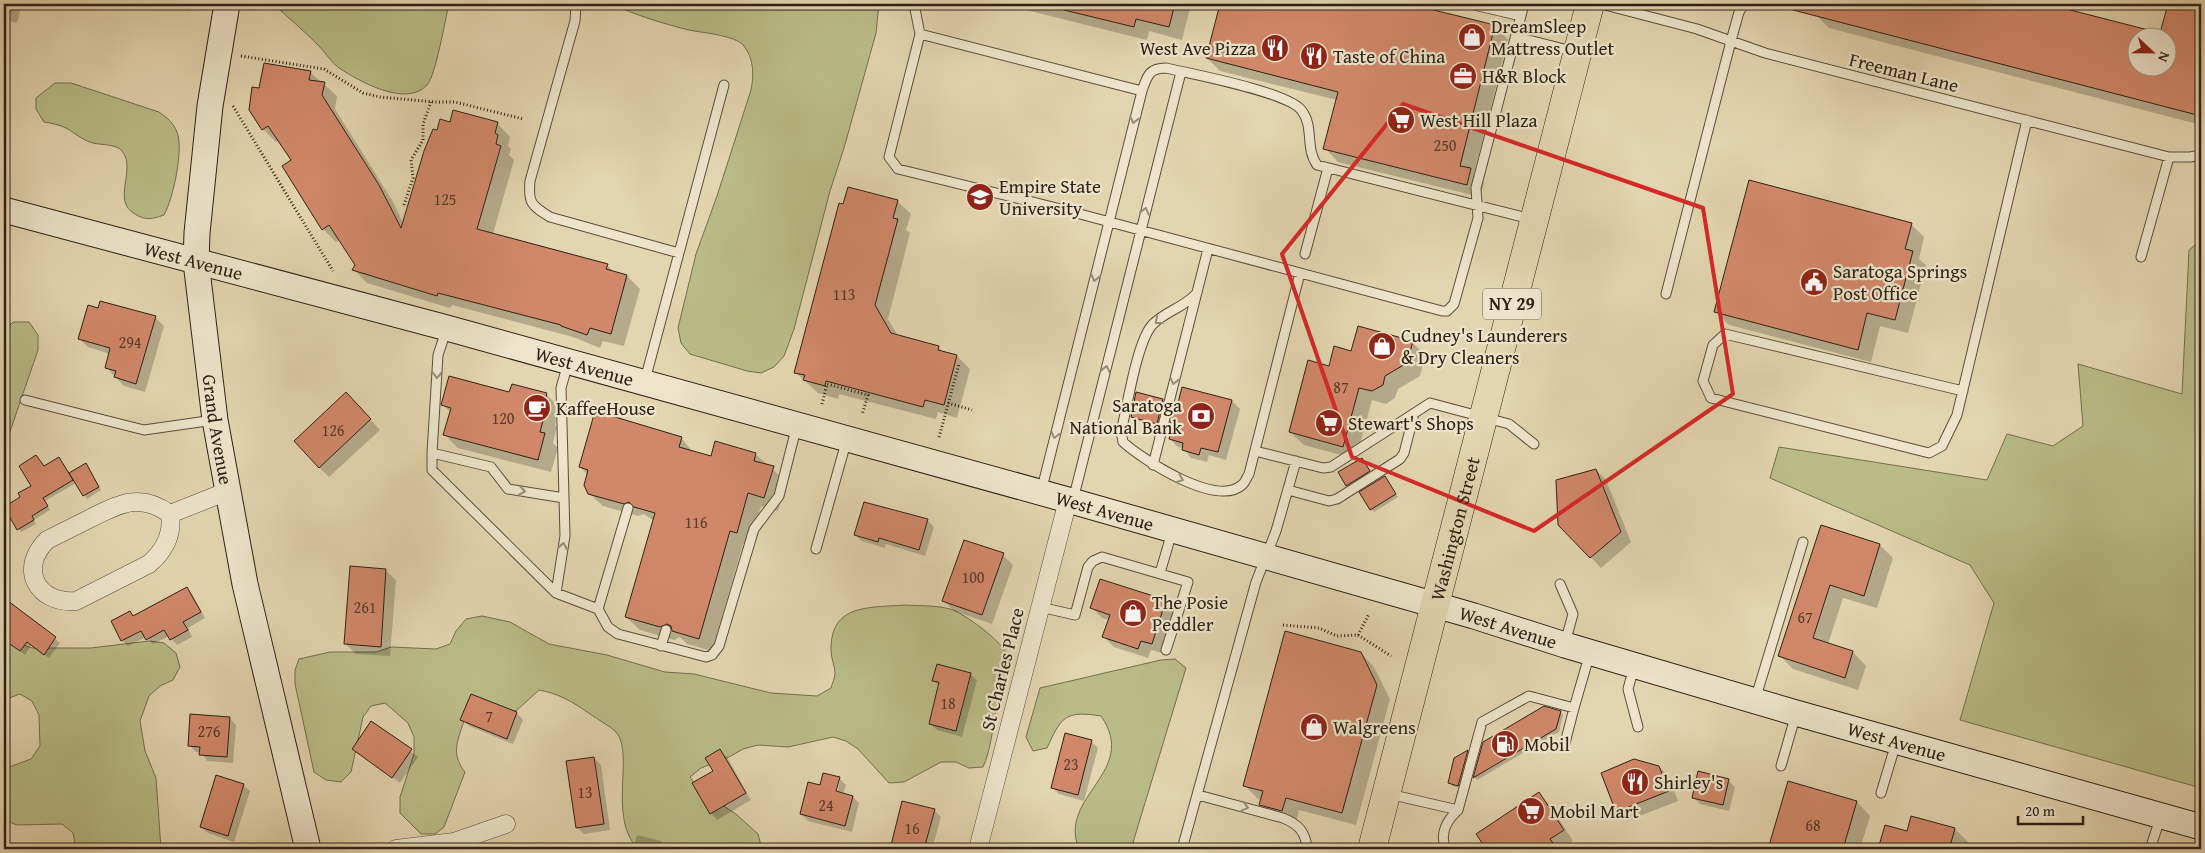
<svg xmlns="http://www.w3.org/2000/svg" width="2205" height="853" font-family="'Gentium Book Plus',serif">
<rect width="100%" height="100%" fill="#e3d5af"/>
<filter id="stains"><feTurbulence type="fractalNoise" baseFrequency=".004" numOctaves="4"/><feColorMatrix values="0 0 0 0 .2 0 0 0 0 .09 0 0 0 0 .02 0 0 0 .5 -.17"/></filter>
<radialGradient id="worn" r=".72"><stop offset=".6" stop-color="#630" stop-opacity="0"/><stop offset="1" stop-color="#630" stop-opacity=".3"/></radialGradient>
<path fill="#b9bc87" stroke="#746e4e" d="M273,4H449C445,20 436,75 427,85C406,108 359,81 339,68C331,62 325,52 318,45C304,31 288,17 273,4Z
M613,4H879L876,33L844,148L830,191L794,329L784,356L774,367L761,373L747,371L690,354L681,343L678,328L696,254L717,196L751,90C754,75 754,59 744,46C735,35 703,33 689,30C668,25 631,14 613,4Z
M55,83H71L159,112C167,118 173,122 177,132C184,149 173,199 164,215C152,219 146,221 135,214C111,201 137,169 122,151C117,144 101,145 93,143C82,140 75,133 66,128C60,125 51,123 44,122L36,109V98Z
M2201,240V788L1960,720L1994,603L1970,565L1770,478L1779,447L1987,480L2007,434L2053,446L2083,426L2078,364L2182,394L2189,250Z
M13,322H29L38,335V350L4,449V331Z
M904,605C919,606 936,605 950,609C963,612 1004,643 1008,656C1013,674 1000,695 996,712C992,731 991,749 983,767L969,768L956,762H941L904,782L889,783L858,749L846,741L833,737L788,747L758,745L743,749L729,757L701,768L690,777L699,790L736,814L758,834L762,849H638C607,817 635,754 616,732C609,725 598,720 590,714C573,702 560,694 539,690L516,711L501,709L465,718C458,740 450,753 465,772L444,827L435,834H421L400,813V797L414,754V737L408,723L385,703L371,706L363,717L351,772L341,782L326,780L314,772L295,684V670L299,659L330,652H376L391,647L436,649L450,644L456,631L466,619L482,616L510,622L549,644L607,655L665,672L694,674L771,693L817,696L831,688C832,684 835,678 835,673C835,666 831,658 831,651C830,603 870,608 904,605Z
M4,639L32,648H91L149,641L164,643L176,653L180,667L173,680L160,686L149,696L140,721L145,751L156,778L161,849H76L73,833L62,824L17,825L4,820V769L31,759L40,746L39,715L32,701L20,694L4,700Z
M1175,659L1186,668L1131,849H1079C1057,796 1140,772 1101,716C1064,710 1061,718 1047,748L1033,751L1026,737L1040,688L1161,660Z"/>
<path fill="#0003" fill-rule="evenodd" d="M4,4H22L17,23L4,20Z
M156,4H191L190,11Z
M1002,4H1191L1182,40L1149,31L1147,40Z
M1221,4H1404L1495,26L1508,40L1474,173L1484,183L1480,197L1338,162L1325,148L1337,100L1220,71L1207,58Z
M1714,4H1728L1727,7Z
M1819,4H2043L2161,35L2169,4H2201V125L1829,28L1816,15ZM2138,38H2168V68H2138Z
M310,72L337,96L335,109L392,200L403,223L438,131L451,123H497L510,137L508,146L511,149L509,155L514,160L493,234L607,265L615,273L627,276L640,289L624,346L603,341L600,348L573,337L452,305L450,308L367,283L354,270L356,265L340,240L336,242L323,229L293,161L279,140L276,142L263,129L260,90Z
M897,201L911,214L906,230L910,233L888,319L898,336L938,347L944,353L957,356L970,369L957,418L938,412L936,419L839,394L838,399L818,393L795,372Z
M1911,224L1924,237L1919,259L1926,265L1908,333L1880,326L1871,362L1729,325L1716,312Z
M99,309L155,317L164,326L145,392L124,386L106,367L110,354L88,347L79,338Z
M1412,342L1425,355L1420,376L1398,389L1395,398L1386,404L1372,400L1356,459L1304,445L1290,432L1329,367L1352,352Z
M510,393L546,394L559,407L555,425L557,427L553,443L558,448L551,472L458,448L445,435L451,413L443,405Z
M1163,400L1166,403L1160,426L1135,420L1132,417Z
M1232,401L1240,409L1226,460L1209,455L1207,462L1191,458L1183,448L1178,447L1170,439L1173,429L1171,427Z
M356,404L380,430L329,477L319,467Z
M681,438L694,453L712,458L755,454L786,481L778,511L761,506L750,545L743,544L712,651L687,644L680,637L674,640L640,630L626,617L654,521L644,514L638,516L603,506L589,493L588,475L580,467Z
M36,456L44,467L59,458L70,474L88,468L101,490L87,499L76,483L45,501L50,510L34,520L36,524L21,532L5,508L22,498L32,486Z
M1365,463L1372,474L1350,488L1347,485Z
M1596,470L1606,480L1631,542L1601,568L1560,525Z
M1385,477L1398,497L1374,512L1371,509Z
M927,520L934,527L925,556L886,544L885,548L862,541L855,535Z
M1821,526L1880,545L1893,558L1877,608L1843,598L1828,644L1853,652L1866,666L1858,690L1793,669L1780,656Z
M1003,555L1013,565L992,624L954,611L944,601Z
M385,570L396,580L390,656L356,654L346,644Z
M186,589L192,594L205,618L188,628L192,637L177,645L169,636L153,644L146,637L128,646L122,640L112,622L130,612L134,616Z
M1166,601L1176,611L1162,653L1151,650L1148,658L1114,647L1104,637L1109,620L1102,618L1092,608Z
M7,602L60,643L49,658L31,646L25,655L6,640L11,634L4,628V606Z
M1361,653L1374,667L1390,699L1356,825L1299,810L1296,824L1274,818L1260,805L1262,800L1258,799L1245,786Z
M970,674L977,680L962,737L937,730L930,723L939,686L934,681Z
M472,695L517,713L523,720L513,744L469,726L462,720Z
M1560,712L1563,715L1559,732L1477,780L1475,777L1484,742Z
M229,718L236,725L233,763L207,761L201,752H196L189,745Z
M372,723L418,757L400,783L354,749Z
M1091,741L1098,748L1084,801L1059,794L1052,787Z
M720,751L727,757L751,800L717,820L711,813Z
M1468,752L1470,754L1461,788L1452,786L1449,783L1455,759Z
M594,758L601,765L610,830L584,834L577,827Z
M1659,767L1669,777L1678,801L1627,821L1617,811Z
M839,778L846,785L843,794L853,797L859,803L852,832L808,821L801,814L821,787ZM837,781H840L836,798L833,797Z
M1728,780L1735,787L1729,811L1700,804L1694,798Z
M1789,783L1857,802L1870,816L1860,849H1770Z
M243,785L250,791L234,842L208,833L201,827Z
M1539,794L1549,804L1573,841L1561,849H1487L1477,834Z
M934,810L941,817L932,849H894L891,847Z
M1886,826L1908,833L1955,829L1968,842L1967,845L1983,849H1879Z
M637,835L661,841L667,849H633Z
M1038,844L1056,849H1037Z"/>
<path fill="#d1886a" stroke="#2e2115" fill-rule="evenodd" d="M1065,4H1175L1169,27L1136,19L1134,27L1064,10Z
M1220,4H1409L1495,25L1460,166L1471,168L1467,185L1323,149L1338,92L1206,58Z
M1794,4H2047L2160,33L2168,4H2201V116L1793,10ZM2138,38H2168V68H2138Z
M264,63L311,71L309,80L325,82L322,95L379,185L401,228L424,151L433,129L437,130L440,119L450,122L453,110L498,122L495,133L498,135L496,144L501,146L477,229L608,264L606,269L627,275L611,334L590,328L587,335L561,326V325L438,293L437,296L352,270L355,265L329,225L322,230L282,166L291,160L268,126L262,130L249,110L252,87L259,88Z
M1749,180L1912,223L1905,249L1913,251L1895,320L1867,313L1858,350L1714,312Z
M848,187L898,200L893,218L898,219L875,305L891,333L939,346L938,350L957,355L944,405L925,400L923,407L826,381L825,386L803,380L805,375L794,373L839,203L843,204Z
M100,301L156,316L136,384L114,377L116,371L105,368L110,348L78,339L88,305L98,308Z
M1358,326L1413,341L1407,363L1385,376L1383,385L1372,391L1359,388L1343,447L1289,432L1308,360L1329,366L1334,346L1351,351Z
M449,376L509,392L512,384L547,393L542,412L545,413L540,432L545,433L538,460L443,435L451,408L441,405Z
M1182,387L1232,400L1218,452L1201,448L1199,455L1182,450L1183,443L1169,439L1172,428L1169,427L1176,402L1178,403Z
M346,392L371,419L319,468L294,441Z
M1136,392L1163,399L1157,424L1131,417Z
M595,411L682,437L679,447L711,456L715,441L756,453L754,461L774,466L764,498L748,493L737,533L730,531L699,639L672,631L671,626L667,624L660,627L625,617L655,513L634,507L629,502L624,504L588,494L584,485L588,470L579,467Z
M36,455L44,466L59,457L73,480L43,498L48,506L32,516L34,520L17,530L4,507L20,497L18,493L31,486L19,466Z
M1362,458L1370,471L1346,486L1338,472Z
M86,463L99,487L83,496L69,473Z
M1596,469L1621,532L1590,558L1558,525L1556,480Z
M1385,476L1396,494L1370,510L1359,492Z
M864,502L928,519L919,550L879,538L878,542L854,535Z
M1821,525L1880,544L1864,596L1830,585L1813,638L1853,651L1845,678L1778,656Z
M964,540L1004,553L982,615L942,601Z
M350,566L386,569L381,647L344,644Z
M1100,579L1166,600L1152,644L1141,641L1138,649L1102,637L1110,615L1090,608Z
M187,587L201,612L183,622L188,630L170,640L164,630L146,640L141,631L121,641L111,621L130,611L133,616Z
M4,598L56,637L44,655L27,642L20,651L4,640Z
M1285,631L1361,652L1377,685L1342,813L1286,798L1282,811L1259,805L1263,791L1243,786Z
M937,664L971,673L956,731L929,724L939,682L932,681Z
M471,694L517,712L507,739L460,720Z
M1544,706L1561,711L1556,729L1473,778L1483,742Z
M190,714L230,717L227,757L199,755L200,747L188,746Z
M371,721L412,749L392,778L352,749Z
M1065,733L1092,740L1078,795L1051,788Z
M720,749L746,793L710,814L692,783L713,771L705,758Z
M1468,750L1458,786L1448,783L1454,758Z
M594,757L604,824L576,828L566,761Z
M1634,759L1659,766L1669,791L1616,812L1601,773Z
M1698,771L1729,779L1723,805L1692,798Z
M823,773L840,777L836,791L853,796L845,826L800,814L808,782L820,785Z
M216,775L244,784L228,836L200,827Z
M1788,781L1857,801L1843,849H1768Z
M1539,792L1564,830L1550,839L1557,849H1486L1476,834Z
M902,801L935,809L924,849H890Z
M1911,816L1955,828L1951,843L1954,844L1953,849H1878L1885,825L1907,831Z"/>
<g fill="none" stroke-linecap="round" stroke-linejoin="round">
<g stroke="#5b4e3c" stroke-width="11">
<path id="lane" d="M576,4L575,21L530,181C528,203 531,205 550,217L679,253
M914,4L920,34
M1470,4L1521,16
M1601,4L1697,29L1765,53L2169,157H2190L2201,155
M1516,37L1576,52
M1142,91L920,34L889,157L898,169L1065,210L1442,311H1447L1454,304L1478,218L1476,188L1524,4
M1305,254L1328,168
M2141,257L2169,157
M1197,293C1185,307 1166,311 1153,324C1137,340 1127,408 1121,432L1123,442C1143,460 1218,509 1243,484C1245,482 1247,477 1249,474L1300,273
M1666,294L1731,41L1739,12L1744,4
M447,328L438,355L432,453L491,467L508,489L564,498L561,388L568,363
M645,380L724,85
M1963,391L1725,334L1713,345L1703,381L1711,398L1929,453L1942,446L1957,415L2027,120
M25,400L144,430L214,420
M1255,451L1323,468L1331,467L1430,403L1509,424L1534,444
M432,453V470L556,593L598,609L608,627L618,634L706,657L712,655L719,646L754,529L779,496L797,425
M1153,465L1208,249
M1288,490L1329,501L1337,499L1400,459L1404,453L1414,414
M1041,492L1142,91C1147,76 1149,68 1166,68C1192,74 1289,92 1302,111C1314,127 1305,148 1317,165L1531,219
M1073,500L1181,72
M816,549L847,439
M1160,573L1172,532
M1560,584L1573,614L1565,643
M556,593L565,536L564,498
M1040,607L1075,615L1088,567L1093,561L1102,557L1188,582L1166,650
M598,609L628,508
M661,646L666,630
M1634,667L1628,689L1638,727
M1755,700L1803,542
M1564,747L1574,708
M1781,766L1796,714
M1881,793L1896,743
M1389,794L1458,810L1482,722L1529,696L1574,708L1590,653
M1198,795L1283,818C1298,824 1306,832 1307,849
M1182,849L1256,582L1276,531L1296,461
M1446,849C1439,834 1447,820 1458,810
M2150,849L2161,816"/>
</g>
<g stroke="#5b4e3c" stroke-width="19">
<path id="street" d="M170,514C173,534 164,551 149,564L76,601C37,604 18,569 47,540C61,533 75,526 89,519C119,504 140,492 170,514L228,491
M396,849L454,842L506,824
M978,849L1068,500"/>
</g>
<g stroke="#2e2115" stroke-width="27">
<g id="secondary">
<path id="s1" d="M227,4L210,106L197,233L196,262L215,420L245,584L308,849"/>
<path id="s2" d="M4,210L447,328L1068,500L1474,616L1565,645L1796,713L2201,827"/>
</g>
</g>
<g stroke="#2e2115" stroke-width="29">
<g id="highway">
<path id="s3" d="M1372,849L1590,4"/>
</g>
</g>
<path stroke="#2e2115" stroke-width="3" stroke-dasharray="1 2.5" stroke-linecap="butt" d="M241,56L324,69L363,93L380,97L435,102H455L523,119
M233,106L333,271
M404,205L413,178L411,160L423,140V124L431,102
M948,403L972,410
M822,404L827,384L868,395L862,415
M939,437L959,364
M1283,625L1319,628L1337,636L1358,635L1391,656
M1358,635L1369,614"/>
<use href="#lane" stroke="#ede4cb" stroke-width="9"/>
<use href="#street" stroke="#ede4cb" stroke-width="18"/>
<use href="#secondary" stroke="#ede4cb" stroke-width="25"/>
<use href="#highway" stroke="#e3d5af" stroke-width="28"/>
</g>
<defs><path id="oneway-chevron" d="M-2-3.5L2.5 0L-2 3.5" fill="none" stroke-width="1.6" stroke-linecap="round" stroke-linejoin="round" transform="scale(1.25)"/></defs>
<g stroke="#978c79">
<use href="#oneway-chevron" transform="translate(1134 120) rotate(104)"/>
<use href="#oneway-chevron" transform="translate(1145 211) rotate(-76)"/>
<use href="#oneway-chevron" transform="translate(1095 278) rotate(104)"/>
<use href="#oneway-chevron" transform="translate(1158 321) rotate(142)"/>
<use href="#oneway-chevron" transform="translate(1106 369) rotate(-76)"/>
<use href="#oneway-chevron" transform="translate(437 375) rotate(93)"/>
<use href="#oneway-chevron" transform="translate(1174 381) rotate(104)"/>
<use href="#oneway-chevron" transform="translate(1055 435) rotate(105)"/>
<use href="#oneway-chevron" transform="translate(1180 479) rotate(21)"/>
<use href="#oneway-chevron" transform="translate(522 491) rotate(9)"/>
<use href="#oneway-chevron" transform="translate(563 546) rotate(-81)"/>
<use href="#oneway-chevron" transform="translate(1245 807) rotate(15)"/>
</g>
<path fill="none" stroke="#d62828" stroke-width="4" stroke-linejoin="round" d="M1403,104L1703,208L1733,394L1534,531L1352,457L1282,254Z"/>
<defs>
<g id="shop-disc" transform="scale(1.4375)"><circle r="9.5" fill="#8f2418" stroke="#ede4cb"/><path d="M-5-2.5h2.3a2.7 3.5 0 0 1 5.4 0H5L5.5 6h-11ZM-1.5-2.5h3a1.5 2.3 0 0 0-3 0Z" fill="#fff"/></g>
<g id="restaurant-disc" transform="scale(1.4375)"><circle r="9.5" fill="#8f2418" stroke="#ede4cb"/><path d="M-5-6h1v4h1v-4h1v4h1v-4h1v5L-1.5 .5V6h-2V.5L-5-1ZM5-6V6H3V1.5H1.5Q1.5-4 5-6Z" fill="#fff"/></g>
<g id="office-disc" transform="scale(1.4375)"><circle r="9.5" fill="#8f2418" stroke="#ede4cb"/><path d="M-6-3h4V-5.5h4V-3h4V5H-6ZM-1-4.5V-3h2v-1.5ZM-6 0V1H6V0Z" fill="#fff"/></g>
<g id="supermarket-disc" transform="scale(1.4375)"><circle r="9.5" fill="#8f2418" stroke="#ede4cb"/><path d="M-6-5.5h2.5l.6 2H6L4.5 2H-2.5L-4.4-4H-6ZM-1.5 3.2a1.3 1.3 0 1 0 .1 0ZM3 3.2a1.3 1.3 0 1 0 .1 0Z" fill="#fff"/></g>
<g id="university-disc" transform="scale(1.4375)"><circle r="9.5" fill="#8f2418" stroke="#ede4cb"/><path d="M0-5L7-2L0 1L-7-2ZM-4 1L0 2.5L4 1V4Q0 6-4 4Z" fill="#fff"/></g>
<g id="civic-disc" transform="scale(1.4375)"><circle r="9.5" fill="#8f2418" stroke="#ede4cb"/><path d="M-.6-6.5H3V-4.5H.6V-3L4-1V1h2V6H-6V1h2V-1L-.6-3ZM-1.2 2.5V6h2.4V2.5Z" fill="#fff"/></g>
<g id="cafe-disc" transform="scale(1.4375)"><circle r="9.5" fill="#8f2418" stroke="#ede4cb"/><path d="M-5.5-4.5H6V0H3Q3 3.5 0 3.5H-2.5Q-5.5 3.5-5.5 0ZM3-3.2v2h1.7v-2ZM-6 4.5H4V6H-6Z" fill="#fff"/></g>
<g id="bank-disc" transform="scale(1.4375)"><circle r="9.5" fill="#8f2418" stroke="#ede4cb"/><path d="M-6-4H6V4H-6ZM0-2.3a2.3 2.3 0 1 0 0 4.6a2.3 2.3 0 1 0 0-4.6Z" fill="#fff"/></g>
<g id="fuel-disc" transform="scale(1.4375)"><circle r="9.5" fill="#8f2418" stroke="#ede4cb"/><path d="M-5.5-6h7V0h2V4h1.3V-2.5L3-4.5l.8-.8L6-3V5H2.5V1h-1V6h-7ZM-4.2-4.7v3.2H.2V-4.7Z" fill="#fff"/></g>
</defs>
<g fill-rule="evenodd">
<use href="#shop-disc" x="1472" y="37"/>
<use href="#restaurant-disc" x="1275" y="48"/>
<use href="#restaurant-disc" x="1314" y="56"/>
<use href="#office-disc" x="1463" y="76"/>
<use href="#supermarket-disc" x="1401" y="120"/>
<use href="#university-disc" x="980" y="197"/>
<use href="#civic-disc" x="1814" y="282"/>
<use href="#shop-disc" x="1382" y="346"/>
<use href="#cafe-disc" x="537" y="408"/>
<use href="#bank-disc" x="1201" y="416"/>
<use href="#supermarket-disc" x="1329" y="423"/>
<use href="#shop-disc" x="1133" y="613"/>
<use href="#shop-disc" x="1314" y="727"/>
<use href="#fuel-disc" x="1505" y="744"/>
<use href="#restaurant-disc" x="1635" y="782"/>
<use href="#supermarket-disc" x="1531" y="811"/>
</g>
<g text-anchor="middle" stroke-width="4.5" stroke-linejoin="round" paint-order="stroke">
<g font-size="16" fill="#573b2a">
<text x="1445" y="151">250</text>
<text x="445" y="205">125</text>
<text x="844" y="300">113</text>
<text x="130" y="348">294</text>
<text x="1341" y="393">87</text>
<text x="503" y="424">120</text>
<text x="333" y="436">126</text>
<text x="696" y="528">116</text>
<text x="973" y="583">100</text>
<text x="365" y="613">261</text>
<text x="1805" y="623">67</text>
<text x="948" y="709">18</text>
<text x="489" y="722">7</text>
<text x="209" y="737">276</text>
<text x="1071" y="770">23</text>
<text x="585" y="798">13</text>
<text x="826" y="811">24</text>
<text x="1813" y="831">68</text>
<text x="912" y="834">16</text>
</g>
<rect fill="#ede4cb" stroke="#675c4c" stroke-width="1" x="1483" y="288.5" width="58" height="31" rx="4"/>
<g font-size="18" font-weight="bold" fill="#2e2115">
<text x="1512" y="310">NY 29</text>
</g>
<g font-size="19" fill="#2e2115" stroke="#ede4cb" text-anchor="start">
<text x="1491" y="33">DreamSleep<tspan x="1491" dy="22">Mattress Outlet</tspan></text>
<text x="1256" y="55" text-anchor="end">West Ave Pizza</text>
<text x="1333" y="63">Taste of China</text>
<text x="1482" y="83">H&amp;R Block</text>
<text x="1420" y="127">West Hill Plaza</text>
<text x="999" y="193">Empire State<tspan x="999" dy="22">University</tspan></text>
<text x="1833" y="278">Saratoga Springs<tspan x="1833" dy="22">Post Office</tspan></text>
<text x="1401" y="342">Cudney's Launderers<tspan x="1401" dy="22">&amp; Dry Cleaners</tspan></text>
<text x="1182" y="412" text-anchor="end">Saratoga<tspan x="1182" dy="22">National Bank</tspan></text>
<text x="556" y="415">KaffeeHouse</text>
<text x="1348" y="430">Stewart's Shops</text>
<text x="1152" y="609">The Posie<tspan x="1152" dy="22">Peddler</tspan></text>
<text x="1333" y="734">Walgreens</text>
<text x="1524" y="751">Mobil</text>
<text x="1654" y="789">Shirley's</text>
<text x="1550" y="818">Mobil Mart</text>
</g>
<g font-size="19" fill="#2e2115" stroke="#ede4cb">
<text transform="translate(1904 72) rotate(14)" y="7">Freeman Lane</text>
<text dy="7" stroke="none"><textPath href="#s2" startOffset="196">West Avenue</textPath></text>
<text dy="7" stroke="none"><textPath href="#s2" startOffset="601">West Avenue</textPath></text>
<text dy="7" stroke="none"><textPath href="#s1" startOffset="429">Grand Avenue</textPath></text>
<text dy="7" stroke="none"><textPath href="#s2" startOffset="1141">West Avenue</textPath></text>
<text dy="7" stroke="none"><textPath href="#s3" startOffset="331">Washington Street</textPath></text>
<text dy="7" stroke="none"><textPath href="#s2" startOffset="1561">West Avenue</textPath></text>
<text transform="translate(1002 669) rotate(-76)" y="7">St Charles Place</text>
<text dy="7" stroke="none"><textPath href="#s2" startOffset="1966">West Avenue</textPath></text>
</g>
</g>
<rect width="2205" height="853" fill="none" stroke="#e3d5af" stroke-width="20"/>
<rect x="5" y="5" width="2195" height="843" fill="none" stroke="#2e2115" stroke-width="2.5"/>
<rect x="10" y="10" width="2185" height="833" fill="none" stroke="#2e2115"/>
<g transform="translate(2152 52) rotate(112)"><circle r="24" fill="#ede4cb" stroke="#a19682"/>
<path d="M0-4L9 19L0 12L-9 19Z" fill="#8f2418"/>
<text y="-8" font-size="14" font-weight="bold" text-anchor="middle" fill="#2e2115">N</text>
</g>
<path d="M2018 816v8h65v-8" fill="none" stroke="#2e2115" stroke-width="2.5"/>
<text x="2025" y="816" font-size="15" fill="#2e2115" stroke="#ede4cb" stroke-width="4" paint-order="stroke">20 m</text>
<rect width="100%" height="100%" filter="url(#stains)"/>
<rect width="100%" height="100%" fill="url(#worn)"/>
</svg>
